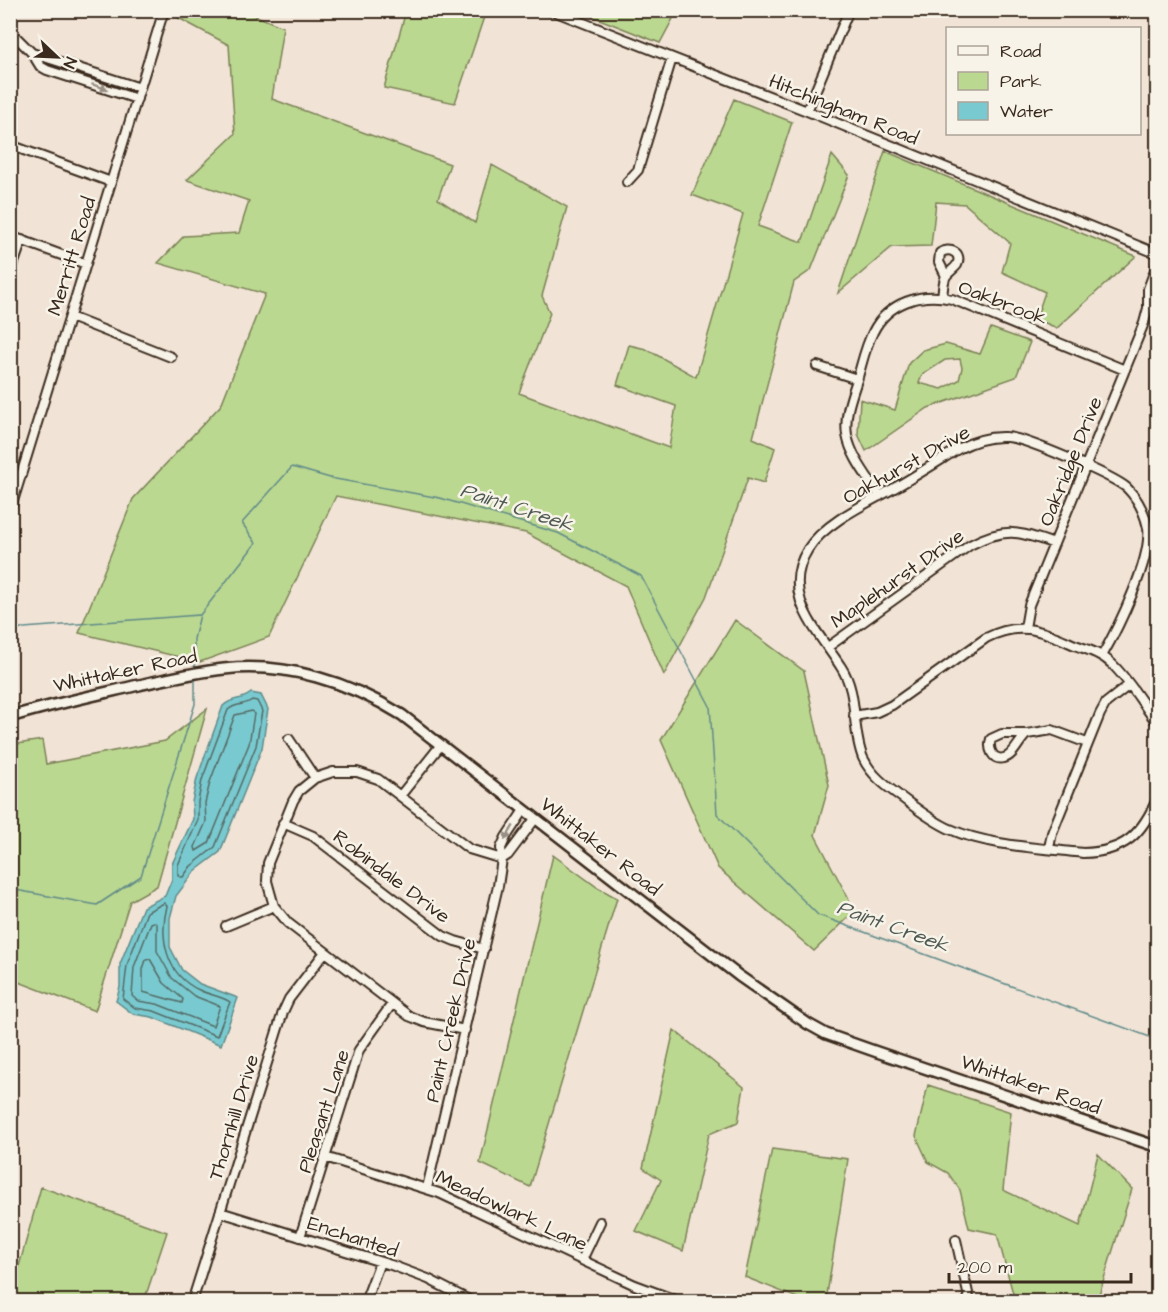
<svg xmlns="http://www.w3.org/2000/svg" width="1168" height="1312" font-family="'Architects Daughter',sans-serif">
<rect width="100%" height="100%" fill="#f1e4d6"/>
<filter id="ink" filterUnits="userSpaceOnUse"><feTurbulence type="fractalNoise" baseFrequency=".0167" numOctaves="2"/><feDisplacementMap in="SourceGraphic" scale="12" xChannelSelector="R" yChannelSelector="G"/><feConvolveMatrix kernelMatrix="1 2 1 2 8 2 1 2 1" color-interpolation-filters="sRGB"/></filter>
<g filter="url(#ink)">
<path fill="#bbd890" stroke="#7b8157" stroke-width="1.5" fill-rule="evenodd" d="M174,11H244L283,27L272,99L450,164L438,199L475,223L492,165L567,207L542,296L550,313L519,393L669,448L676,406L617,385L629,345L646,349L696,377L743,214L692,195L734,99L792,122L758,226L802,242L832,155L849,175L811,270L794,282L753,438L775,448L764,483L748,478L706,597L664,675L626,586L526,533L336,496L269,637L200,662L79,633L133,499L221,405L265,294L158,263L184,236L239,233L249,201L187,180L235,134L229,45L173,15Z
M406,11H486L455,103L384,88Z
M579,11H677L660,43Z
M885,151L1136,256L1057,328L1036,319L1045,292L1002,272L1010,243L965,204L936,202L931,246L892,247L838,293Z
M991,328L1030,342L1016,377L928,408L866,451L858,434L860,399L895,410L909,363L923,350L946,344L980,354ZM960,359L962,368L959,380L942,389L919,383L922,375L945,360Z
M735,620L804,671L829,785L815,835L855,911L814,951L718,868L661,740Z
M207,709L157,886L130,901L95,1011L11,979V745L42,740L46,764L165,741Z
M553,855L597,887L617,898L530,1187L480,1163Z
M674,1030L744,1087L738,1122L709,1134L683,1251L636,1231L661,1180L643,1168Z
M928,1085L1011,1112L1003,1190L1080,1226L1098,1154L1132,1189L1097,1301H1015L997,1234L969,1228L960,1190L948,1173L928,1162L916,1136Z
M772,1149L848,1159L826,1301H805L745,1277Z
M41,1187L167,1232L144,1301H11V1280L16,1277Z"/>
<path fill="#79cad0" stroke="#608a89" stroke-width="1.5" d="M251,693L261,695L268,709L262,748L220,852L195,871L176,896L170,918V947L182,970L200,984L238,998L221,1045L152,1017L133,1014L116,1001L120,987V964L143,907L165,896L172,879V864L193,819L192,802L197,778L223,706C234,696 240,702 251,693Z"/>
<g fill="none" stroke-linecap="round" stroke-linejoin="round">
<path stroke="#546a65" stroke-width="1.5" d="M252,700L257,701L262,711L256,746L215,847L191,866L183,877H180L178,875V865L198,820V802L202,780L228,710C235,703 244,706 252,700Z
M252,711L254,714L249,744L209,843L196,851L195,847L206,822L205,803L210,782L235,715Z
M164,903L167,906C159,938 166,975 199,990C209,995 221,996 230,1002L217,1036L154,1011L135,1008L123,999L127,965L147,912Z
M154,922L157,924V951L172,978L194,996L220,1006L213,1026L157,1004L138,1001L132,996L134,967L151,923Z
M150,959L164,983L183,999L182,1003L143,992V969L146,960Z"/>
<path stroke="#608a89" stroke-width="1.5" d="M10,629L199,615
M195,670L194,639L200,615L256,543L242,523L292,467L330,478L440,498L558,533L641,576L710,706L717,814L818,915L1158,1040
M10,889L97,905L141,876L195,704V678"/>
<g stroke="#3b2a1e" stroke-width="12">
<path id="minor" d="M551,10L807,111L1158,254
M10,31L32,53L40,66L47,70L137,99
M32,53L140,88
M807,111L849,10
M10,145L111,182
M627,182L638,170L672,58
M10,236L86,264
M1158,262L1148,289V308L1158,294
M10,274L22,240
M942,297C943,291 943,281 946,276C949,272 954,269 957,265C963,252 949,247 940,253L939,262L946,276
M70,317L171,357
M817,366L857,379
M880,496C868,477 851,457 847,435C844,416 851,398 857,380C862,364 865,347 873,332C888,302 921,292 952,299L1125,370
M10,511L164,10
M1025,628L1029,605L1144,323L1148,308
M828,647L970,545C1004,527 1020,531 1054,544
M1102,656C1118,628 1152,559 1148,528C1145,514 1138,499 1127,488C1113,476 1024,437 1006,437C988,436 973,441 958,449C937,462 917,475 896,487C868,503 825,522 808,549C779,595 818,631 841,667C859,694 851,729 863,758C871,775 886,786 901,797C916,808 932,821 950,829C987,846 1042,848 1083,853C1125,852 1142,834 1158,797
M854,716L877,712L892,705L986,638C1021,620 1042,631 1075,645C1089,650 1102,654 1112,664C1130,681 1143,705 1158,724
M1027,734C1019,740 1014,756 1004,758C992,761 988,748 991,739L1002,734H1027L1052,730L1087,743
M289,739L315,778
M400,796L440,746
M283,823L313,836L443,936L455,941L484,949
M1049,848L1052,833L1100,714L1106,703L1129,685
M502,859L508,855L535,819
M226,926L274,906
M465,1030L424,1022L409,1016L288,923L274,906L267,881L268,863L293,801L299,791L315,778L333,772H357L378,779L469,849L502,859
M325,1157L439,1193L635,1285L681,1302
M427,1188L498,886L502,859L501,848L506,837L524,810
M220,1212L391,1265L428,1279L473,1302
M300,1237L359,1050L392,1004
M956,1240L970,1302
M582,1260L600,1222
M192,1302L283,1012L289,999L325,952
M365,1302L380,1262"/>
</g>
<g stroke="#3b2a1e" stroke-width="14">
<path id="major" d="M10,717C53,704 96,695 139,685C167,679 195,672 224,669C287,662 349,682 402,715L739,976L808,1024L826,1034L877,1052L1158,1147"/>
</g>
<use href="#minor" stroke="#f7f3e8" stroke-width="8"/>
<use href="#major" stroke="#f7f3e8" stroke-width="9"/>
</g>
<defs><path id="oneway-solid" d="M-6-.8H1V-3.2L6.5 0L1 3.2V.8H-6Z" transform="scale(1.5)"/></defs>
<g fill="#998e83">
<use href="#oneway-solid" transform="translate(100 87) rotate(18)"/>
<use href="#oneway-solid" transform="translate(509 833) rotate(121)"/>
</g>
</g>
<g text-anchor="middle" stroke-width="5" stroke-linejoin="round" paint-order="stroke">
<g font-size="20" fill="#3b2a1e" stroke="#f7f3e8">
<text transform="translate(844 109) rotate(22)" y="7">Hitchingham Road</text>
<text transform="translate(71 256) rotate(-73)" y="7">Merritt Road</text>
<text transform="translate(1003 302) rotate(21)" y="7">Oakbrook</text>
<text transform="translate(1070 461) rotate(-68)" y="7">Oakridge Drive</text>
<text transform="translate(906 464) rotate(-29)" y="7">Oakhurst Drive</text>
<text transform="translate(897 578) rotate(-35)" y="7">Maplehurst Drive</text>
<text transform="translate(125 670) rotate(-12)" y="7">Whittaker Road</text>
<text transform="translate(601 846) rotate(38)" y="7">Whittaker Road</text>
<text transform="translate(392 876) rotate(37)" y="7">Robindale Drive</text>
<text transform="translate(450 1020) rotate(-77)" y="7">Paint Creek Drive</text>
<text transform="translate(1031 1084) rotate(19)" y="7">Whittaker Road</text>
<text transform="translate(323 1111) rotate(-72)" y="7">Pleasant Lane</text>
<text transform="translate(233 1117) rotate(-73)" y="7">Thornhill Drive</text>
<text transform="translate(512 1210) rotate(25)" y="7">Meadowlark Lane</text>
<text transform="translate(353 1236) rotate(18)" y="7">Enchanted</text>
</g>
<g font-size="21" font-style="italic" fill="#4e5a53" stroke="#f7f3e8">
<text transform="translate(517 507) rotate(18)" y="7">Paint Creek</text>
<text transform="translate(893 926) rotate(20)" y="7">Paint Creek</text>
</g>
</g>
<rect width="1168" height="1312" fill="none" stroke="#f7f3e8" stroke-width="36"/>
<rect x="18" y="18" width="1132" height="1276" fill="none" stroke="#3b2a1e" stroke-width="2" filter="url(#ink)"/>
<rect x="946" y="27" width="195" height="108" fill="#f7f3e8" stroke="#aca397" stroke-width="1.5"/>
<rect x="958" y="46" width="30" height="9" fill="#f7f3e8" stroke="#aca397" stroke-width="1.5"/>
<text x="1000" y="57" font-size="18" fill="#3b2a1e">Road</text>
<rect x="958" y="72" width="30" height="18" fill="#bbd890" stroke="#aca397" stroke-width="1.5"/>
<text x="1000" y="87" font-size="18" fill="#3b2a1e">Park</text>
<rect x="958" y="102" width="30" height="18" fill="#79cad0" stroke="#aca397" stroke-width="1.5"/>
<text x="1000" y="117" font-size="18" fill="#3b2a1e">Water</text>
<g transform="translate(57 57) rotate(113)" stroke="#f7f3e8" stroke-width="4.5" paint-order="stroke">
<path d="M0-4.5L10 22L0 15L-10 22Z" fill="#3b2a1e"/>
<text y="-9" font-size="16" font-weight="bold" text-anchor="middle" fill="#3b2a1e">N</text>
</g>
<path d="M949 1273v9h182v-9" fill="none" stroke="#3b2a1e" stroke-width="3"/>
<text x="958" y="1273" font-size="18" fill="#3b2a1e" stroke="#f7f3e8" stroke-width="4.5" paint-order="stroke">200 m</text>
</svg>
